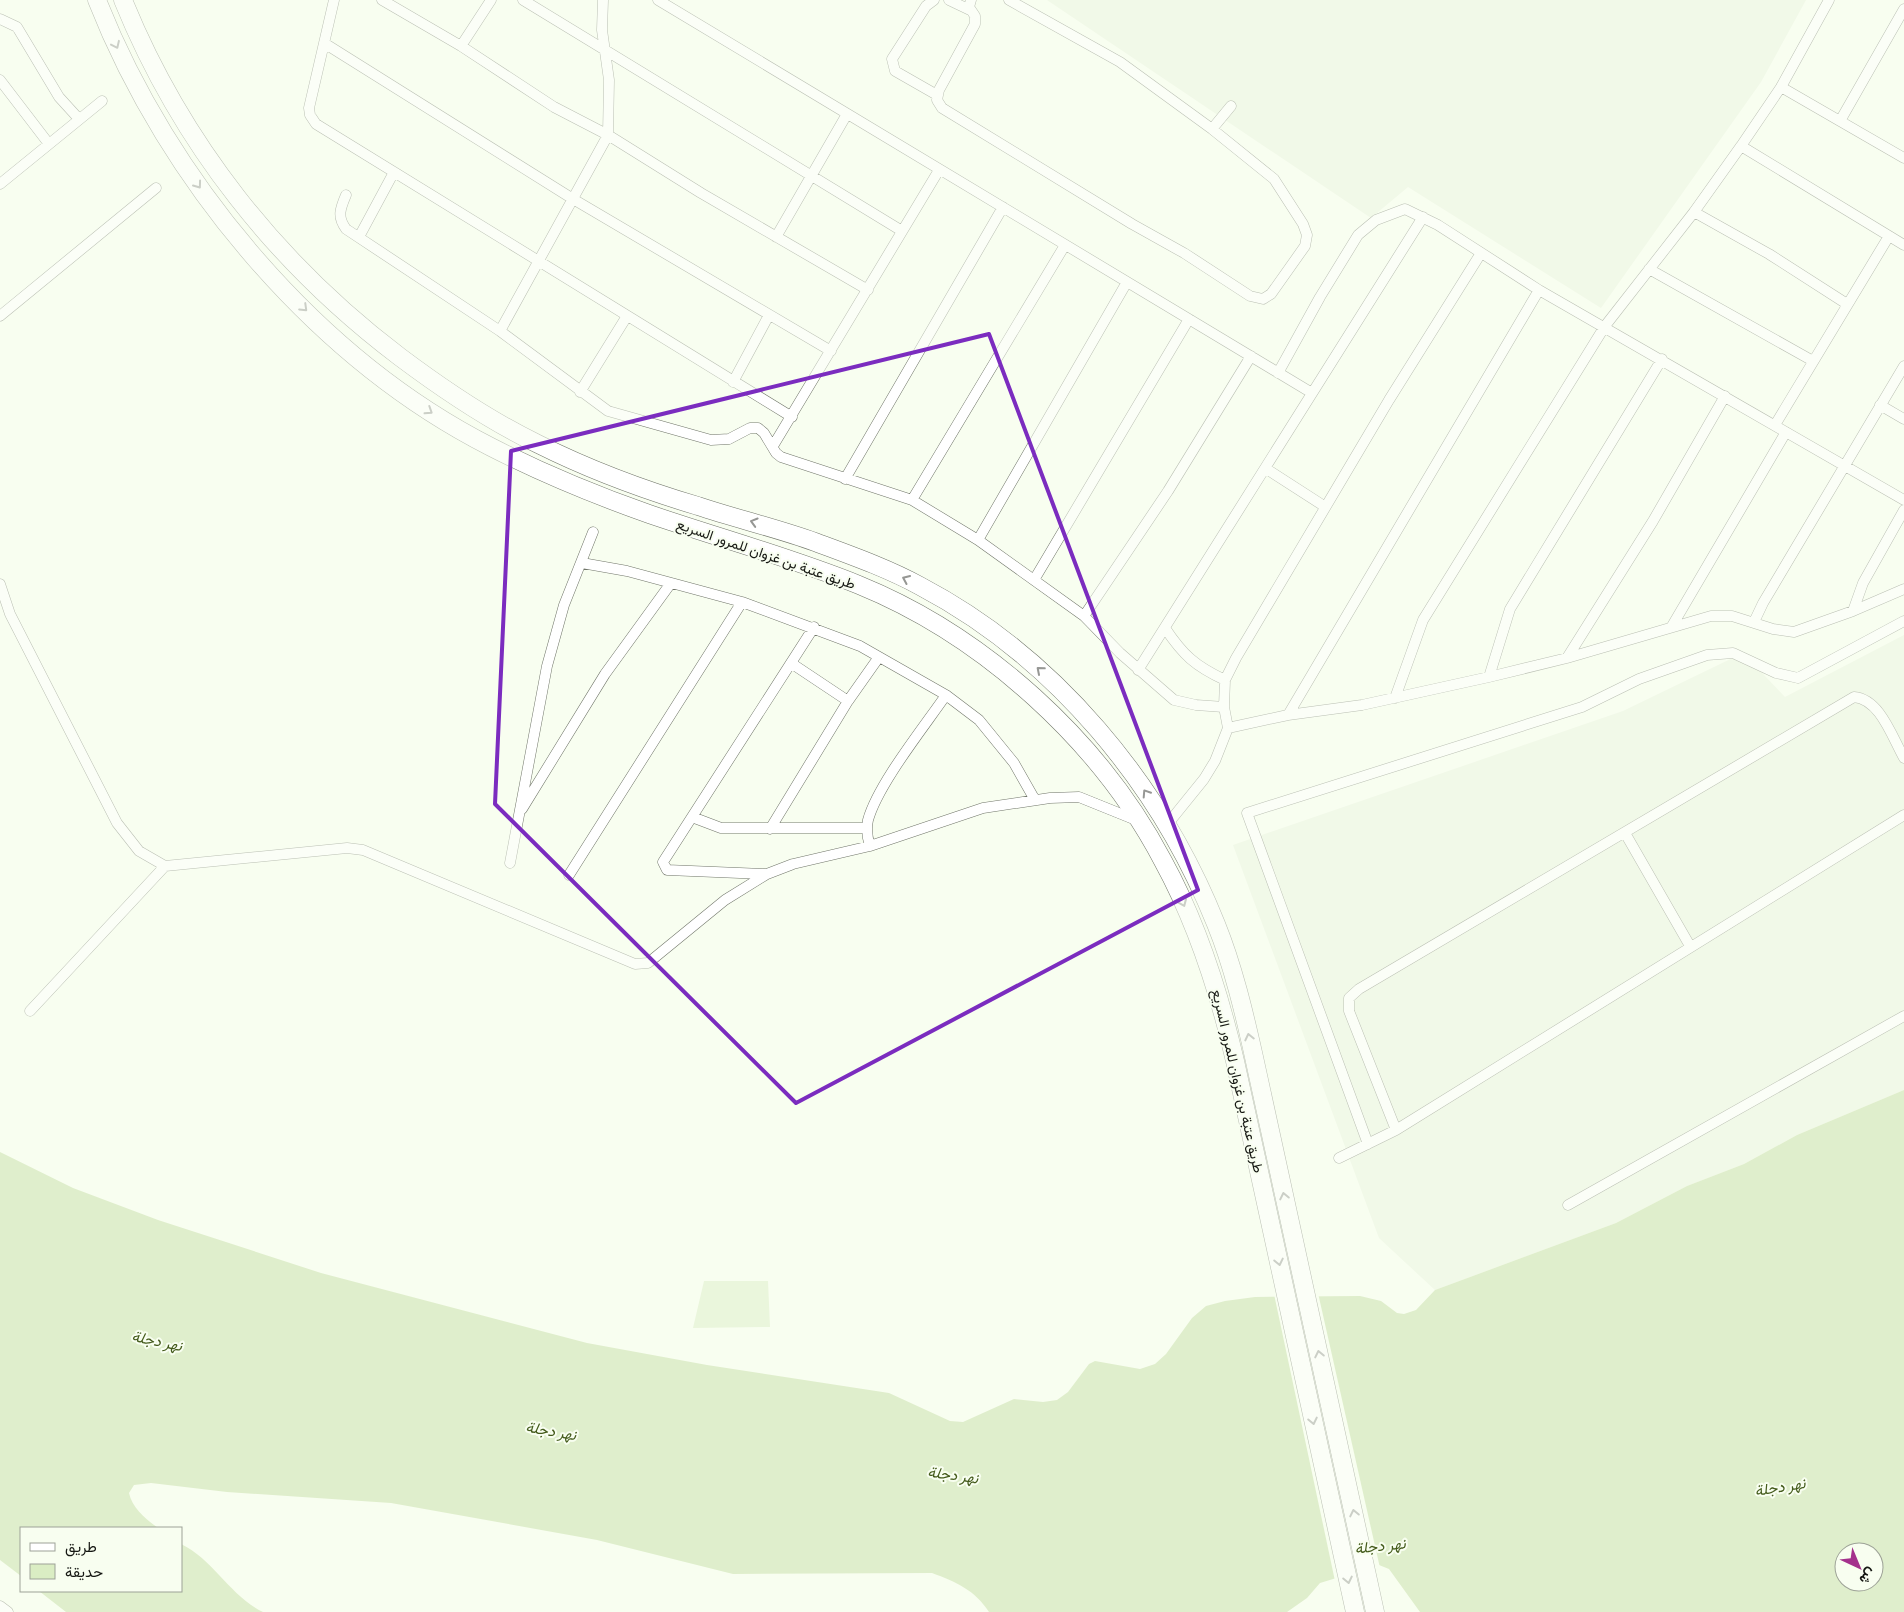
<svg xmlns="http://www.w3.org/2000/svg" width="1904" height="1612" font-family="'Times New Roman',Vazirmatn,serif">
<rect width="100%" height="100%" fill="#f8fef0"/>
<path fill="#e9f3dd" d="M1047,0H1806L1761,82L1601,308L1408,187L1371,218Z
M1904,635V1090L1797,1135L1744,1164L1687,1186L1616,1223L1435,1290L1379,1238L1233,845L1623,711L1743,653L1785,697Z"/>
<path fill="#daedc3" d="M704,1281H768L770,1327L693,1328Z"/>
<path fill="#c2dc9f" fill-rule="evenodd" d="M1904,1090V1612H1420L1389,1569L1379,1565L1320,1583L1307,1598L1287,1612H989C975,1590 956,1582 932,1573L733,1574L597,1540L391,1503L227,1492L151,1483L134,1485L129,1493C132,1508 146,1519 158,1528H21V1576L0,1560V1152L73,1188L158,1220L321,1273L587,1343L707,1365L889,1393L950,1421L963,1422L1014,1399L1043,1402L1057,1400L1068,1392L1089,1364L1095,1361L1140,1369L1155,1364L1166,1354L1192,1318L1206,1306L1225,1301L1255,1297L1360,1296L1381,1301L1397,1313L1404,1314L1416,1310L1435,1290L1616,1223L1687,1186L1744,1164L1797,1135ZM1844,1552H1874V1582H1844Z
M181,1544C214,1560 230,1596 263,1612H66L39,1591H181Z"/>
<path fill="#f8fef0" d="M1318,1293L1380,1568L1335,1581L1274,1294Z"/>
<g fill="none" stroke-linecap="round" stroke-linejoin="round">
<g stroke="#71766a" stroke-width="11">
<path id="street" d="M334,0L309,108L310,115L316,124L792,417
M382,0L461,46L554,107L608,135L701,193L868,290
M523,0L902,231
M658,0L1312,393
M934,0L926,6L892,59L895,71L937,95
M949,0L970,10
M971,0L969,7L975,16V24L939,90L937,100L942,108L1132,224L1184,253L1250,296L1263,299L1271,294L1305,246L1307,235L1303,224L1274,179L1212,129L1120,62L1009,0
M0,19L17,27L59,97L79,119
M324,43L573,199L831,351
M461,46L491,0
M0,80L49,144
M1781,87L1904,158
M1840,121L1904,9
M1212,129L1231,106
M1741,146L1904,245
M0,184L102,101
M346,195C340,209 337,217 346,229L500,331L608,411L711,440L729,439L750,428H758L764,433L776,453L781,457L912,500L978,540L1084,616
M1694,212L1769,254L1847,304
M359,237L394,172
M776,237L847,114
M1649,269L1813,361
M0,316L156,188
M500,331L608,135L609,80L602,30L603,0
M1278,373L1320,297L1358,235L1376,220L1405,209L1438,225L1539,290L1904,500
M733,382L769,315
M580,392L627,316
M1880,405L1904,419
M1775,425L1889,236
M773,446L939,170
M1265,468L1324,506
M845,479L1003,207
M912,500L1065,245
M978,540L1127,282
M582,563L627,571L742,602L860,646L946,695L979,720L1014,763L1035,800
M1034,580L1189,319
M0,584L10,614L117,823L139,851L165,866L347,848L363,850L635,964L648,963L725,900L767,874L793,864L870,846L983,808L1050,798L1079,797L1136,820
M1853,611L1863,583L1904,510
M1754,622L1763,603L1904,366
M1672,626L1786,432
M1165,628C1183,655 1195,666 1225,680
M1567,658L1653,521L1725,396
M791,663L848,701
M1138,670L1423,217
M1489,677L1510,609L1662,359
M1395,698L1423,620L1605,326L1694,212L1741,146L1781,87L1829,0
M1224,707L1196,705L1174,700L1120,653L1084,616L1168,491L1251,356
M1288,715L1539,290
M1228,728L1288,715L1362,705L1489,677L1567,658L1711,616H1732L1773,629L1794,632L1853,611L1904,589
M522,809L605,674L671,583
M692,817L721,828H867
M1166,826L1204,779L1215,761L1228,728L1224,707L1225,680L1236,658L1389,400L1481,253
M770,829L848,701L879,657
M1625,833L1690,946
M870,846C867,837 866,829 868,820C878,784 924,727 946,695
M510,863L547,666L564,605L593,532
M766,874L667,870L663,862L814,627
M569,875L742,602
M30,1011L165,866
M1396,1130L1349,1011V998L1359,989L1854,697C1880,699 1892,737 1904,758
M1368,1144L1247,813L1582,707L1639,679L1707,655L1733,653L1776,673L1798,678L1904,621
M1339,1158L1396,1130L1904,815
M1568,1205L1904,1016
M0,1606L8,1612"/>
</g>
<g stroke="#71766a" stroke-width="19">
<path id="highway" d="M97,0C168,181 316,358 491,447C542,473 595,495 649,514C719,538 790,557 859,585C984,636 1100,741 1163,861C1197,923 1219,992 1235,1061L1355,1612
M123,0C181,143 277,264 400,357C444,390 488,420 538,444C588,469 644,490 698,506C737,519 776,528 815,542C850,555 887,568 920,586C1055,657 1160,784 1216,924C1233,966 1244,1012 1254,1057L1375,1612"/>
</g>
<use href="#street" stroke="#fff" stroke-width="10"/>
<use href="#highway" stroke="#fff" stroke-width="18"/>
</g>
<defs><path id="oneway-chevron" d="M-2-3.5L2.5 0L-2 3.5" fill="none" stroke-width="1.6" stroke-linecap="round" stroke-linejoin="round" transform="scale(1.25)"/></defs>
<g stroke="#969794">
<use href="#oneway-chevron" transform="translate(116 45) rotate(65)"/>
<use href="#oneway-chevron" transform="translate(198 185) rotate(54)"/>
<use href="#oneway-chevron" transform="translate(304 308) rotate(44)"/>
<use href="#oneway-chevron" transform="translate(429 411) rotate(33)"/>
<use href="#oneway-chevron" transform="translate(754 522) rotate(-164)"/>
<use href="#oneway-chevron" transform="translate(906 579) rotate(-156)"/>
<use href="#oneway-chevron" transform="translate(1040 670) rotate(-139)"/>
<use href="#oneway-chevron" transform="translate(1146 793) rotate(-123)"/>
<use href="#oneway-chevron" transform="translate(1183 903) rotate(67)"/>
<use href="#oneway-chevron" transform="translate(1249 1037) rotate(-103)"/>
<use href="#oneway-chevron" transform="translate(1284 1196) rotate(-102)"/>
<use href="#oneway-chevron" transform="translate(1279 1262) rotate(78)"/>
<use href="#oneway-chevron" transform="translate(1319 1354) rotate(-102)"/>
<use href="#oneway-chevron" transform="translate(1313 1421) rotate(78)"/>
<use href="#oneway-chevron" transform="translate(1354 1513) rotate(-102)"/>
<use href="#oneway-chevron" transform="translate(1348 1580) rotate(78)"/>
</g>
<path d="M0 0H1904V1612H0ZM989,334L1198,890L796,1103L495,804L511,451Z" fill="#f8fef0" fill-opacity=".55" fill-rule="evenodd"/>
<path fill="none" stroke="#7b2cbf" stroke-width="4" stroke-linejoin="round" d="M989,334L1198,890L796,1103L495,804L511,451Z"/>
<g text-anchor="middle" stroke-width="4" stroke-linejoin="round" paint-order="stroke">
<g font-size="14" fill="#151712" stroke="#f8fef0">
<text transform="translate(766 554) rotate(19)" y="5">طريق عتبة بن غزوان للمرور السريع</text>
<text transform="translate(1238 1081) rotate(77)" y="5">طريق عتبة بن غزوان للمرور السريع</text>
</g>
<g font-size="15" font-style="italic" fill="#445b1c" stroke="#f8fef0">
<text transform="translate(157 1341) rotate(12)" y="5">نهر دجلة</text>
<text transform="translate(551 1431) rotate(10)" y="5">نهر دجلة</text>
<text transform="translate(953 1475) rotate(8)" y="5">نهر دجلة</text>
<text transform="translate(1780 1487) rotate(-9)" y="5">نهر دجلة</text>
<text transform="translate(1380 1546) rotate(-6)" y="5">نهر دجلة</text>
</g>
</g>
<rect x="20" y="1527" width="162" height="65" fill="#f8fef0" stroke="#9da297"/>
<rect x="30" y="1543" width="25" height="8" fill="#ffffff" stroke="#9da297"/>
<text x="65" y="1552" font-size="15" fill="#151712">طريق</text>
<rect x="30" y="1564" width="25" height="15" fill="#daedc3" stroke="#9da297"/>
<text x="65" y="1577" font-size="15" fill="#151712">حديقة</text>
<g transform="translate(1859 1567) rotate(136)"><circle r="24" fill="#f8fef0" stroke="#9da297"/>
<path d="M0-4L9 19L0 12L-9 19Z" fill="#a4318c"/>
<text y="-8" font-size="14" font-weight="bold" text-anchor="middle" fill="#151712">ش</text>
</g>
</svg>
